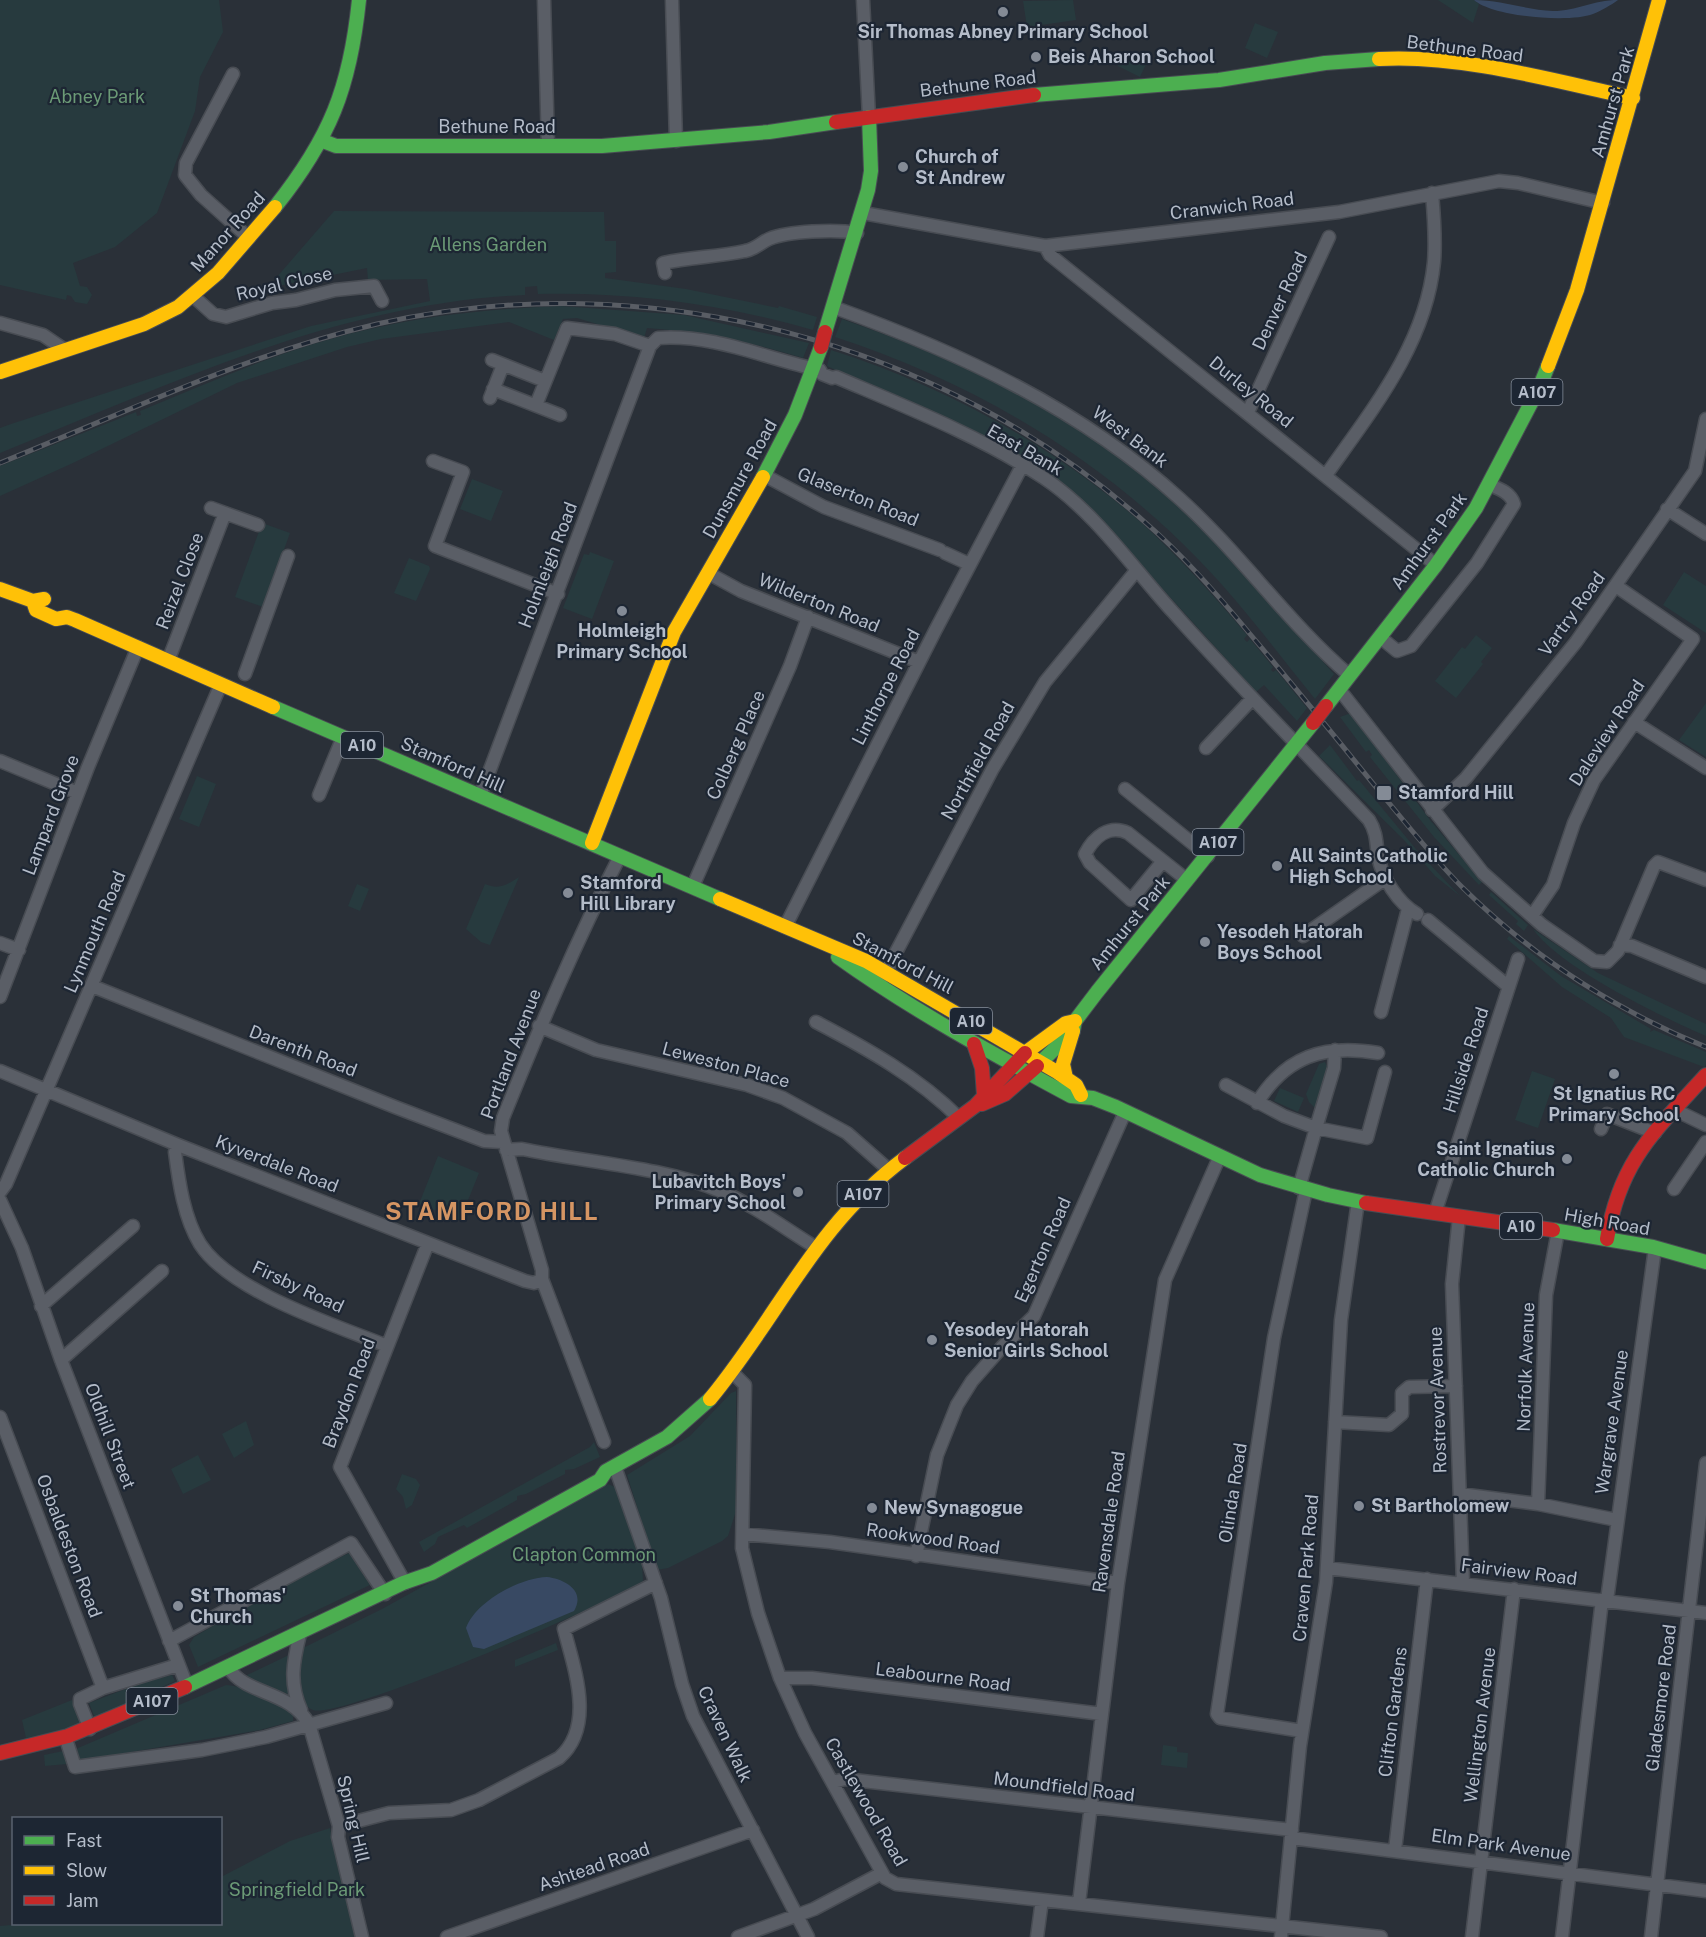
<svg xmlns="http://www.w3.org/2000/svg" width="1706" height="1937" font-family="'Public Sans',sans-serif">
<rect width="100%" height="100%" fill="#2a3038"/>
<path fill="#273a3e" d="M0,0H219L223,32L200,77L195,111L157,213L115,247L73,263L80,286L87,287L92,295L87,304L75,302L71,296L67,295L66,300L0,285Z
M1073,0L1076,20L1027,27L1023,1Z
M1438,0H1474L1479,4L1473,23Z
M1255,23L1278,32L1267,58L1245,48Z
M1125,52L1147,62L1140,77L1118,66Z
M334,211L604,212L605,241H616V272L605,273V278L686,289L778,308L779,306L817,317L813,330C723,304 631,292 538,294L537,286L525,287V295C339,303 170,384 0,453V428L11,424L311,326L430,301L427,279L368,280L367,268L278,286L276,278Z
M561,306L684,315L809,343L803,358C752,342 701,332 647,328L644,338L577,318L563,319L554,340L509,322L381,339L347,347L237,383L73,463L0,496V466L136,412L137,416L141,415L140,411C202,386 263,358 327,340C403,318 482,309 561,306Z
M842,319C966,362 1078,416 1176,504C1233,555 1283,617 1334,674L1315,699C1277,652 1240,602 1198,559C1098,456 971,381 835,337Z
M831,350C945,386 1054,446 1144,525C1181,559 1215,597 1247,635L1244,639L1247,642L1250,639L1273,667L1271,670L1273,672L1276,670L1307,708L1297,721L1264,685L1256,692L1091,510L1057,480L958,426L827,366Z
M472,479L503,491L491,521L460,509Z
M262,523L290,533L263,607L235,597Z
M590,552L614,561L592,619L563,608L584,554L589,555Z
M409,558L429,566L430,569L416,601L394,593Z
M1684,572L1706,586V633L1663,605Z
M1476,635L1492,648L1481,662L1483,664L1456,698L1435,681L1462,647L1465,649Z
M1706,703V757L1679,740Z
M1351,713L1430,820L1482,882L1479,885L1434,837L1370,757L1372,755L1369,750L1366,752L1340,717Z
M1330,745L1357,781L1359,780L1420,854L1460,896L1435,876L1404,840L1319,756Z
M197,776L216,784L199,827L179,819Z
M519,877L490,945L481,942L466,929L485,884C500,890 506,885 519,877Z
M357,884L369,889L360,911L348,906Z
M1491,892L1528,925L1524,931L1516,924L1518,921L1489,895Z
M1533,929L1598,973L1706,1024V1036C1662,1017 1559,967 1533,929Z
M1509,936L1561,976L1651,1029L1650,1032L1654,1030L1706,1052V1065L1704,1067L1624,1037L1611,1018L1562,987L1507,939Z
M1325,1062L1328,1069L1315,1108L1309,1102L1306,1094L1319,1064Z
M1532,1071L1555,1079L1538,1128L1515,1120Z
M1280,1088L1304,1098L1298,1112L1274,1101Z
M438,1156L479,1173L460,1220L419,1204Z
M736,1391L737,1508L728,1536L722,1541L668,1568L657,1570L627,1475L690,1436L731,1393Z
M246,1421L254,1445L234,1458L222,1434Z
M594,1442L600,1457L574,1469L565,1470V1474L526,1494L517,1496V1500L467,1528L464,1525L438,1537L435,1544L424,1552L419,1542L590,1447Z
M198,1455L211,1480L183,1494L171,1469Z
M402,1474L416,1479L420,1485L412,1505L406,1509L403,1497L396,1489Z
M608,1484L617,1488L642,1563L643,1581C609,1604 340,1720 313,1710C304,1707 301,1695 298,1688C295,1677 297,1658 303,1648L382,1609Z
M349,1553L370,1585L198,1667L189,1645L194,1637L266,1595Z
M556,1643L558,1650L515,1667V1660Z
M291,1654L290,1695L247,1677V1675Z
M172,1675L175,1681L95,1718L89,1703L141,1683Z
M226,1685C245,1686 280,1700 293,1715V1721L260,1730L84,1760H80L76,1750L78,1748Z
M72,1700L83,1725L26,1738L22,1720Z
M1163,1745L1177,1747V1752L1188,1753L1187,1768L1161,1765Z
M63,1751L67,1764L45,1766L44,1755Z
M330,1828L356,1937H0V1926L24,1924H220L221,1877L290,1841Z"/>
<path fill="#384963" d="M1474,0C1501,0 1526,10 1553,11C1577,11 1593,0 1618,0C1611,5 1601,11 1593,14C1570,23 1493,17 1474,0Z
M547,1577C565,1579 586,1591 574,1611L484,1649L473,1647L466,1628C476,1601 520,1578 547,1577Z"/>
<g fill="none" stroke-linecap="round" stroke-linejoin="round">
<g stroke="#484c53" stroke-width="15">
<path id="street" d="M544,0L548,145
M672,0L676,141
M863,0L869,117
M233,74L186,163L185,175L201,195L249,238
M863,213L1045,246L1339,212L1499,181L1518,183L1603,203
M1045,246L1050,255L1436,565
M665,273L663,263C691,257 717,257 745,251C756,249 760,243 769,239C788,231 836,229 857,233
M193,296L213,314L226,317L272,303L296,300L335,290L374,286L382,301
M833,307C958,352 1080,408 1180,499C1240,553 1288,623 1349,675
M0,323L43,335L65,350
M492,360L545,381
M493,389L560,415
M490,398L503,365
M536,405L567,328L615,334L650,346
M1248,412L1329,237
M433,461L463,472L435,546L558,594
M764,475L824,507L940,550
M1326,475C1372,410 1426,344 1434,262C1436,238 1434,216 1432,193
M211,508L258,525
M1667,509L1706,534
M945,553L969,564
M708,573L741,591L919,662
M1380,637L1397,651L1411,646L1477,563L1514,504C1511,493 1500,489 1490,485
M168,661L225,513
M245,674L288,556
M1339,689L1483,873L1542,925L1594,961L1607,962L1618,951L1654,866L1658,862L1706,880
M1634,722L1706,768
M1206,748L1251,700
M0,761L78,793
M1125,789L1208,856
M319,795L343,737
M480,796L650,346L658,338C715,334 766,359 820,370L822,374L832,378L836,377C906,407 980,436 1044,478C1095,512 1132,567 1173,612C1237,684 1303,750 1369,820C1377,833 1376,842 1378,856C1382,878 1398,903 1417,914
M1432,810L1466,778L1576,642L1695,471L1706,419
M1163,861L1131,900L1090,863L1085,854C1094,837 1109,824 1128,833L1187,880
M693,886L790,666L808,617
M1532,916L1553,885L1574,823L1594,780L1693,639L1616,586
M1428,920L1509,987
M785,927L935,631L1022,466
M1303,936L1386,878
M0,943L19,950
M1620,945L1632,946L1706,977
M883,977L992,770L1045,682L1136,571
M92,986L395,1107L484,1141L502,1142
M0,997L88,767L138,647
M1381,1012L1408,909
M816,1022C866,1048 918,1077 959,1118
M539,1026L596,1050L747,1085L783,1098L847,1133L889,1170
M0,1071L178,1145L525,1281L534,1283L542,1279
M1226,1085L1284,1116L1316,1128L1334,1068L1335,1050
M1257,1103C1286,1056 1324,1044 1378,1053
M1675,1110L1706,1125
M1601,1129L1607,1114L1655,1133
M178,1145L175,1152C179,1183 184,1218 200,1244C231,1292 335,1325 387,1346
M506,1150L522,1149C583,1162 664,1167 720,1191C754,1205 784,1228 815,1247
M1299,1188L1316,1128L1367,1138L1385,1072
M1674,1189L1706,1142
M0,1192L6,1184L221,684
M0,1200L22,1248L61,1360L187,1686
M1435,1213L1518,959
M1459,1217L1452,1284L1463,1583
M41,1306L133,1226
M61,1360L162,1271
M732,1372L745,1385L742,1548L758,1613L780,1678L805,1733L885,1878L896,1884L1381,1937
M0,1417L103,1688
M1335,1422L1389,1425L1402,1414V1393L1409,1387L1456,1386
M604,1442L542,1279V1270L501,1131L503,1118C539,1029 576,941 620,856
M615,1467L661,1598L682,1684L693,1716L808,1937
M1460,1494L1538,1504L1617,1520
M1538,1504L1546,1295L1558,1231
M743,1534L830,1542L1118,1583
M916,1556L937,1455L957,1405L972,1381L1002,1347L1034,1316L1125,1112
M1327,1568L1706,1613
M405,1583L340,1467L428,1243
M1607,1600L1655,1248
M300,1634C293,1662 289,1683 301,1710
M169,1641L351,1543L385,1594
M229,1668C245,1695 290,1690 309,1724L339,1826L338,1837L362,1937
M780,1678H812L1102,1714
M90,1729L80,1704V1699L103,1688L178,1665
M1302,1731L1220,1718L1217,1714L1274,1338L1306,1190
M66,1739L75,1767L202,1750L266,1737L386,1703
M833,1782L845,1779L1292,1830
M339,1826L389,1813L451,1810L479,1800L559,1758C596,1726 574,1668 564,1629L656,1583
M1291,1838L1706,1891
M1395,1850L1427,1579
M1079,1903L1118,1583L1165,1280L1219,1158
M447,1937L753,1830
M738,1937L814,1909L882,1873
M1037,1937L1042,1900
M1281,1937L1300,1746L1326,1582L1341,1320L1358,1201
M1472,1937L1514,1589
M1562,1937L1602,1600
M1651,1937L1706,1463"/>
</g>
<g stroke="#484c53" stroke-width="16">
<path id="fast" d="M1034,95L1219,80L1325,63L1379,59
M323,141L336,146H602L769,132L836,122
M275,207C330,138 350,88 359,0
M825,332L868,190L871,171L869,117
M763,477L795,415L821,347
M1326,706L1436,565L1476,508L1540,386L1548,366
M273,707L720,899
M838,957C912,1010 991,1053 1071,1096L1093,1098L1116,1107L1260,1175L1328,1195L1366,1203
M1041,1062L1073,1031L1075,1021L1097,992L1313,723
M1553,1230L1653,1247L1706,1262
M185,1687L403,1583L432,1573L600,1480L606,1471L667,1437L710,1399"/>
</g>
<g stroke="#484c53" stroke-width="16">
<path id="slow" d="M1379,59C1459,54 1555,81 1633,98
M1548,366L1577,290L1659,0
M0,372L144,324L178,307L218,273L275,207
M0,589L33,601L44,599
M33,601L36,610L56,619L67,617L75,620L273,707
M592,843L674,632L763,477
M720,899L866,961L1057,1072L1076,1085L1081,1095
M1025,1053L1066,1023L1075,1021
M1066,1078L1063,1064L1073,1031
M710,1399C778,1317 815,1225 905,1158"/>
</g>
<g stroke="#484c53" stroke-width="16">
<path id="jam" d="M836,122L1034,95
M974,1044L982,1068L984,1095
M982,1104L1005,1094L1037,1066
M905,1158L975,1106L1025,1053
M1366,1203L1553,1230
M1607,1239C1620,1160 1655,1131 1706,1075
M0,1753L68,1736L185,1687"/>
</g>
<use href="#street" stroke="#5a5e66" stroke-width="12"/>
<use href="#fast" stroke="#4caf50" stroke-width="14"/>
<use href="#slow" stroke="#ffc107" stroke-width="14"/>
<use href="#jam" stroke="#c62828" stroke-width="14"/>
<g stroke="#595d64" stroke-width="5">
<path id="rail" d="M0,463C124,413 247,354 377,324C646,263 942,340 1147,524C1185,557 1218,595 1250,634C1296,688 1340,743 1384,797C1410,828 1435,860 1463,888C1533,957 1615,1010 1706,1047"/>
</g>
<use href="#rail" stroke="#1d2633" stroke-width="3" stroke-dasharray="9" stroke-linecap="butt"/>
<g stroke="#484c53" stroke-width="16" stroke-linecap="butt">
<path id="jam-bridge" d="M821,347L825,332
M1313,723L1326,706"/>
</g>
<use href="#jam-bridge" stroke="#c62828" stroke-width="14"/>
</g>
<g fill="#848b96" stroke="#1d2633" stroke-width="2">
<circle cx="1003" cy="12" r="6"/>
<circle cx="1036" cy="57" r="6"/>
<circle cx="903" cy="167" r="6"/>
<circle cx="622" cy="611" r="6"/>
<rect x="1376" y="785" width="16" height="16" rx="3"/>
<circle cx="1277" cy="866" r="6"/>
<circle cx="568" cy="893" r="6"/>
<circle cx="1205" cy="942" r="6"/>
<circle cx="1614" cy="1074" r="6"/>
<circle cx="1567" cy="1159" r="6"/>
<circle cx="798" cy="1192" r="6"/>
<circle cx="932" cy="1340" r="6"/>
<circle cx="1359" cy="1506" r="6"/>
<circle cx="872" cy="1508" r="6"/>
<circle cx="178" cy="1606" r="6"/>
</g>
<g text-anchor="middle" stroke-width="4.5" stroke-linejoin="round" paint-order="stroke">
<g fill="#1d2633" stroke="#878f9c" stroke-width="1.5">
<rect x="1511.5" y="379" width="51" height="26" rx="4.5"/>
<rect x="341" y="732" width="42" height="26" rx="4.5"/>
<rect x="1192.5" y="829" width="51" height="26" rx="4.5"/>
<rect x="950" y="1008" width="42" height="26" rx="4.5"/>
<rect x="837.5" y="1181" width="51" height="26" rx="4.5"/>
<rect x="1500" y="1213" width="42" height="26" rx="4.5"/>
<rect x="126.5" y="1688" width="51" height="26" rx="4.5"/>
</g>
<g font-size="16" font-weight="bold" fill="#b4bcc9">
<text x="1537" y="398">A107</text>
<text x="362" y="751">A10</text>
<text x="1218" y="848">A107</text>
<text x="971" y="1027">A10</text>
<text x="863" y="1200">A107</text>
<text x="1521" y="1232">A10</text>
<text x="152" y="1707">A107</text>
</g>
<g font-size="18" font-weight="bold" fill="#b4bcc9" stroke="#1d2633" text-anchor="start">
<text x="1003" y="38" text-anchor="middle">Sir Thomas Abney Primary School</text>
<text x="1048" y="63">Beis Aharon School</text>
<text x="915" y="163">Church of<tspan x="915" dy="21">St Andrew</tspan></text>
<text x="622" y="637" text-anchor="middle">Holmleigh<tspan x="622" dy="21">Primary School</tspan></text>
<text x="1398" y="799">Stamford Hill</text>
<text x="1289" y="862">All Saints Catholic<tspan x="1289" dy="21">High School</tspan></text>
<text x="580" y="889">Stamford<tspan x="580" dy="21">Hill Library</tspan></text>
<text x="1217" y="938">Yesodeh Hatorah<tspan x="1217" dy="21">Boys School</tspan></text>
<text x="1614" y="1100" text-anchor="middle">St Ignatius RC<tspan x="1614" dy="21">Primary School</tspan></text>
<text x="1555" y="1155" text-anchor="end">Saint Ignatius<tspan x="1555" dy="21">Catholic Church</tspan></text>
<text x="786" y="1188" text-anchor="end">Lubavitch Boys'<tspan x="786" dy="21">Primary School</tspan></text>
<text x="944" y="1336">Yesodey Hatorah<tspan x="944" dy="21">Senior Girls School</tspan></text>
<text x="1371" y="1512">St Bartholomew</text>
<text x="884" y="1514">New Synagogue</text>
<text x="190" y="1602">St Thomas'<tspan x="190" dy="21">Church</tspan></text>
</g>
<g font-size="18" fill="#b4bcc9" stroke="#1d2633">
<text transform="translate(1465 49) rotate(7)" y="6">Bethune Road</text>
<text transform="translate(978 84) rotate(-7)" y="6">Bethune Road</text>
<text transform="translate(1613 102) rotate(-74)" y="6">Amhurst Park</text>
<text x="497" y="133">Bethune Road</text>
<text transform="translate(1232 206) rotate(-7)" y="6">Cranwich Road</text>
<text transform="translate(228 232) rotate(-48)" y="6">Manor Road</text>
<text transform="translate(284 284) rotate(-13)" y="6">Royal Close</text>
<text transform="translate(1280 301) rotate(-65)" y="6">Denver Road</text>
<text transform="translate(1251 392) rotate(39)" y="6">Durley Road</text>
<text transform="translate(1130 437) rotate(37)" y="6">West Bank</text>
<text transform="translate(1025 450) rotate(30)" y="6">East Bank</text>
<text transform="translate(740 479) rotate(-61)" y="6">Dunsmure Road</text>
<text transform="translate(858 497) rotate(22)" y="6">Glaserton Road</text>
<text transform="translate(1429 541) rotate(-54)" y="6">Amhurst Park</text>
<text transform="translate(548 565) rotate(-69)" y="6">Holmleigh Road</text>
<text transform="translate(180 581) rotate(-69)" y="6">Reizel Close</text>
<text transform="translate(819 603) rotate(22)" y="6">Wilderton Road</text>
<text transform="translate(1572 614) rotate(-54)" y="6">Vartry Road</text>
<text transform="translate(886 687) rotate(-63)" y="6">Linthorpe Road</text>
<text transform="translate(1607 733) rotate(-57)" y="6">Daleview Road</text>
<text transform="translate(736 745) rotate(-66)" y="6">Colberg Place</text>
<text transform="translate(978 761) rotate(-61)" y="6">Northfield Road</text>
<text transform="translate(453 765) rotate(24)" y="6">Stamford Hill</text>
<text transform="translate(51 815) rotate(-69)" y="6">Lampard Grove</text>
<text transform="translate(1130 923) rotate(-51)" y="6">Amhurst Park</text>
<text transform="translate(95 932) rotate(-67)" y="6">Lynmouth Road</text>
<text transform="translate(903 963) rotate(28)" y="6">Stamford Hill</text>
<text transform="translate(303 1051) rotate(21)" y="6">Darenth Road</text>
<text transform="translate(511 1054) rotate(-69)" y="6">Portland Avenue</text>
<text transform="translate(1466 1060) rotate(-72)" y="6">Hillside Road</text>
<text transform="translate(726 1065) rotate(15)" y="6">Leweston Place</text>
<text transform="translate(277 1164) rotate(21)" y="6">Kyverdale Road</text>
<text transform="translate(1607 1222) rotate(10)" y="6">High Road</text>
<text transform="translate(1043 1250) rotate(-66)" y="6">Egerton Road</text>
<text transform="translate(298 1287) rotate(25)" y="6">Firsby Road</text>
<text transform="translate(1526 1367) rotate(-88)" y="6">Norfolk Avenue</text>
<text transform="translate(349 1393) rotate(-69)" y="6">Braydon Road</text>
<text transform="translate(1438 1400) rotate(-92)" y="6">Rostrevor Avenue</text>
<text transform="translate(1612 1422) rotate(-82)" y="6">Wargrave Avenue</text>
<text transform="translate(110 1436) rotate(69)" y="6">Oldhill Street</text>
<text transform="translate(1233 1493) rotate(-81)" y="6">Olinda Road</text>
<text transform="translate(1109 1522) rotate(-82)" y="6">Ravensdale Road</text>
<text transform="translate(933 1539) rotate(8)" y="6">Rookwood Road</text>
<text transform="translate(69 1546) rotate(69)" y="6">Osbaldeston Road</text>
<text transform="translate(1306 1568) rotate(-85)" y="6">Craven Park Road</text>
<text transform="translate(1519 1572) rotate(7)" y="6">Fairview Road</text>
<text transform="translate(943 1677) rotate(7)" y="6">Leabourne Road</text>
<text transform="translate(1661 1698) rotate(-83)" y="6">Gladesmore Road</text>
<text transform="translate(1393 1712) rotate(-83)" y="6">Clifton Gardens</text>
<text transform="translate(1480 1725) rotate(-83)" y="6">Wellington Avenue</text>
<text transform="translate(725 1734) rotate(65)" y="6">Craven Walk</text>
<text transform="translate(1064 1787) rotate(7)" y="6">Moundfield Road</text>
<text transform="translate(866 1802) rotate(60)" y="6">Castlewood Road</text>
<text transform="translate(353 1819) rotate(77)" y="6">Spring Hill</text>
<text transform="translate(1501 1845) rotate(8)" y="6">Elm Park Avenue</text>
<text transform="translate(594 1867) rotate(-19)" y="6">Ashtead Road</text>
</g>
<g font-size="18" fill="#6b9a76" stroke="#1d2633">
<text x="97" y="103">Abney Park</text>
<text x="488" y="251">Allens Garden</text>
<text x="584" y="1561">Clapton Common</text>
<text x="297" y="1896">Springfield Park</text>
</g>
<g font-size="24" font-weight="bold" letter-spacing="1.5" fill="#d59563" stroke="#1d2633">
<text x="492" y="1220">STAMFORD HILL</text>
</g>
</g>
<rect x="12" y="1817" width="210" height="108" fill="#1d2633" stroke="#59626f" stroke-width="1.5"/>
<rect x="24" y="1836" width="30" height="9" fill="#4caf50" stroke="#59626f" stroke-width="1.5"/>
<text x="66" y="1847" font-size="18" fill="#b4bcc9">Fast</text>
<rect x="24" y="1866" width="30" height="9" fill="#ffc107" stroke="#59626f" stroke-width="1.5"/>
<text x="66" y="1877" font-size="18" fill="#b4bcc9">Slow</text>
<rect x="24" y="1896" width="30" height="9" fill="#c62828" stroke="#59626f" stroke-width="1.5"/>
<text x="66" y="1907" font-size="18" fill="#b4bcc9">Jam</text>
</svg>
